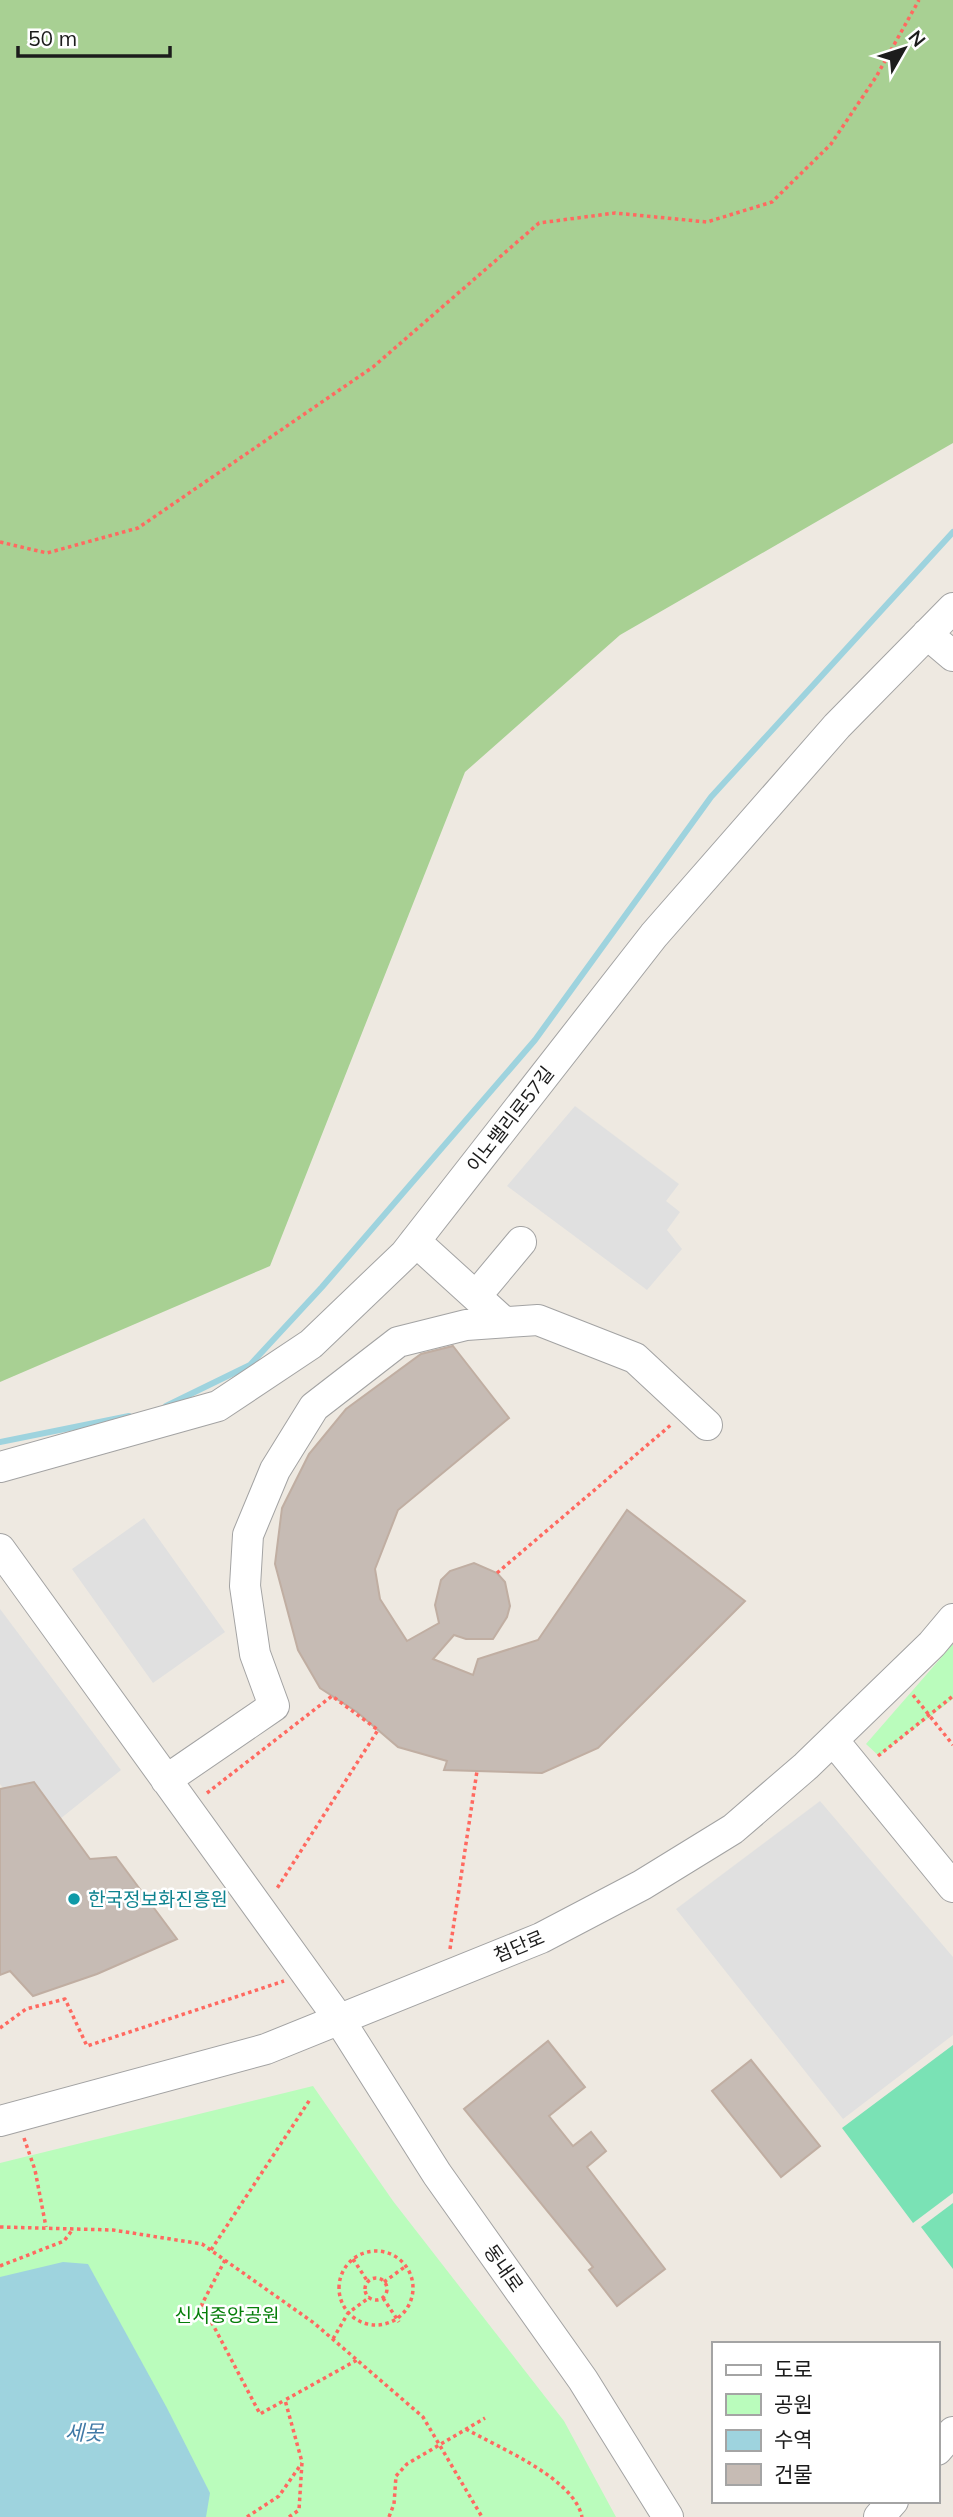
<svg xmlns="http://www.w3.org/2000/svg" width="953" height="2517" font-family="Mulish,'Noto Sans KR',sans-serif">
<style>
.forest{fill:#a8d093}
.park{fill:#bafcbc}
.pitch{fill:#7ae2b5}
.parking{fill:#e0e0e0}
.water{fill:#9ed3de}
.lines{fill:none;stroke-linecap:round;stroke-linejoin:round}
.stream{stroke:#9ed3de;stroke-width:6}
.building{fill:#c6bbb4;stroke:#c0aea2;stroke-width:2}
.minor-casing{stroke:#a3a3a3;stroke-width:32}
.path{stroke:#ff6960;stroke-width:3.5;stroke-dasharray:3.5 3.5;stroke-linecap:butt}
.minor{stroke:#fff;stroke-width:30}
.culture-dot{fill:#0f9aa8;stroke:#fff;stroke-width:2.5}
.labels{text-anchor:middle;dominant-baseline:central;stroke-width:5;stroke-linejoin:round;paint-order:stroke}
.street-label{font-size:19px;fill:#1c1c1c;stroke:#fff}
.culture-label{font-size:19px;fill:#0d838f;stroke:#fff;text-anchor:start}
.park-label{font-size:19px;fill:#067e0a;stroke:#fff}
.water-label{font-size:21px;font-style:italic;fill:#417aa7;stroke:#fff}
</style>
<rect width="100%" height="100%" fill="#eee9e1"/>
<path class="forest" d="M0,0H953V443L620,635L465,772L270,1266L0,1382Z"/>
<path class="park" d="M953,1644V1699L879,1756L866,1744Z
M313,2086L393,2201L564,2421L616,2517H0V2163Z"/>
<path class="pitch" d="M953,2045V2193L913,2223L842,2128Z
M953,2203V2269L921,2227Z"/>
<path class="parking" d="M575,1106L679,1184L666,1201L680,1212L667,1230L682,1249L647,1290L507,1186Z
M144,1518L225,1632L153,1683L72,1569Z
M0,1609L121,1770L60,1819L34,1782L3,1788L0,1784Z
M820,1801L953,1957V2035L843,2119L676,1909Z"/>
<path class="water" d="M63,2262L88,2264L167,2408L210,2493L206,2517H0V2277Z"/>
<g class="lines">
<path class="stream" d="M166,1406L250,1365L322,1287L535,1040L711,797L953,532
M0,1442L129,1416"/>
</g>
<path class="building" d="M453,1346L509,1418L398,1510L375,1569L380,1599L407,1641L439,1623L435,1605L441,1580L450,1571L474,1563L497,1573L505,1582L510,1606L507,1617L493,1639H466L454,1635L433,1659L473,1675L478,1659L538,1640L627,1510L745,1601L598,1748L542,1773L444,1770L447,1761L398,1747L357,1712L320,1688L298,1650L275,1564L282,1508L309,1454L346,1409L421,1354Z
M34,1782L90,1859L116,1857L177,1939L97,1974L33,1996L10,1971L0,1975V1789Z
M548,2041L585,2087L549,2116L573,2146L591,2132L606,2151L587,2167L665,2269L617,2306L589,2270L593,2267L464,2109Z
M751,2060L820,2146L781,2177L712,2091Z"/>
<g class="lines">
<defs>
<path id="minor" d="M927,634L953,656
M415,1241L504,1322
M476,1296L521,1242
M0,1467L218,1406L311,1344L405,1254L654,935L837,726L953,608
M0,1549L339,2019L437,2174L583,2380L668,2517
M833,1740L953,1887
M166,1780L274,1706L255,1654L245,1586L248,1535L275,1470L314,1407L398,1342L466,1325L538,1320L635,1358L707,1425
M0,2121L266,2049L541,1938L642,1885L733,1829L806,1766L932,1644L953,1619
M937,2450L953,2432
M879,2517L893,2501"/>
</defs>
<use href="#minor" class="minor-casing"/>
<path class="path" d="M0,542L47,553L138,528L373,367L539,223L615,213L707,222L772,202L831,144L876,77L919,0
M497,1573L672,1424
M913,1695L953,1745
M878,1756L953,1696
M207,1793L332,1696L378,1730L276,1890
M450,1949L477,1771
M0,2028L26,2009L65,1999L87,2046L284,1981
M24,2138L35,2170L46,2227
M0,2227L113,2230L202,2244L314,2323L423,2417L482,2517
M211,2250L311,2098
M339 2288a37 37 0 1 1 74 0a37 37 0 1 1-74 0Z
M353,2259L368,2282
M225,2260L202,2304L260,2414L285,2400
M0,2266L64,2241L73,2229
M365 2289a11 11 0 1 1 22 0a11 11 0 1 1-22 0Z
M384,2282L406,2266
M383,2298L399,2322
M333,2339L348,2313L370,2297
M466,2429C499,2448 574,2478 582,2517
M247,2517L279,2496L302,2463
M289,2517L299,2510L302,2462L285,2400L357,2360
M389,2517L394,2504L396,2476L407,2464L485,2418"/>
<use href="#minor" class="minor"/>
</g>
<circle class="culture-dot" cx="74" cy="1899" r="7"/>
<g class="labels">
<g class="street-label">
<text transform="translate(510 1119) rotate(-52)">이노밸리로57길</text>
<text transform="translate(519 1946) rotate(-23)">첨단로</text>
<text transform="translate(504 2268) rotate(55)">동내로</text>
</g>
<g class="culture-label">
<text x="88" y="1899">한국정보화진흥원</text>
</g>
<g class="park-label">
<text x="227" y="2315">신서중앙공원</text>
</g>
<g class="water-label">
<text x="84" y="2432">세못</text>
</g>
</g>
<rect x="712" y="2342" width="228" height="161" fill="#ffffff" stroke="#a4a4a4" stroke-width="2"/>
<rect x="726" y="2365" width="35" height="10" fill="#ffffff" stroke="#a4a4a4" stroke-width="2"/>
<text x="774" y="2377" font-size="21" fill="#1c1c1c">도로</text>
<rect x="726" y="2394" width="35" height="21" fill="#bafcbc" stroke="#a4a4a4" stroke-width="2"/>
<text x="774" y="2412" font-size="21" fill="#1c1c1c">공원</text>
<rect x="726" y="2430" width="35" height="21" fill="#9ed3de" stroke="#a4a4a4" stroke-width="2"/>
<text x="774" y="2447" font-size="21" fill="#1c1c1c">수역</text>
<rect x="726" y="2464" width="35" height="21" fill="#c6bbb4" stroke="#a4a4a4" stroke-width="2"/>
<text x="774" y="2482" font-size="21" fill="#1c1c1c">건물</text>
<g transform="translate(904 49) rotate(51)" stroke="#ffffff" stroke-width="5" paint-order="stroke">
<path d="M0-5L12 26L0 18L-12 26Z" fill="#1c1c1c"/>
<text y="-10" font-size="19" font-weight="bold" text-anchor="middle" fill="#1c1c1c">N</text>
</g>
<path d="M18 46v10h152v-10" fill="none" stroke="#1c1c1c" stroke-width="3.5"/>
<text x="28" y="46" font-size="21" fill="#1c1c1c" stroke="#ffffff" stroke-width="5" paint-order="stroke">50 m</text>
</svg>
